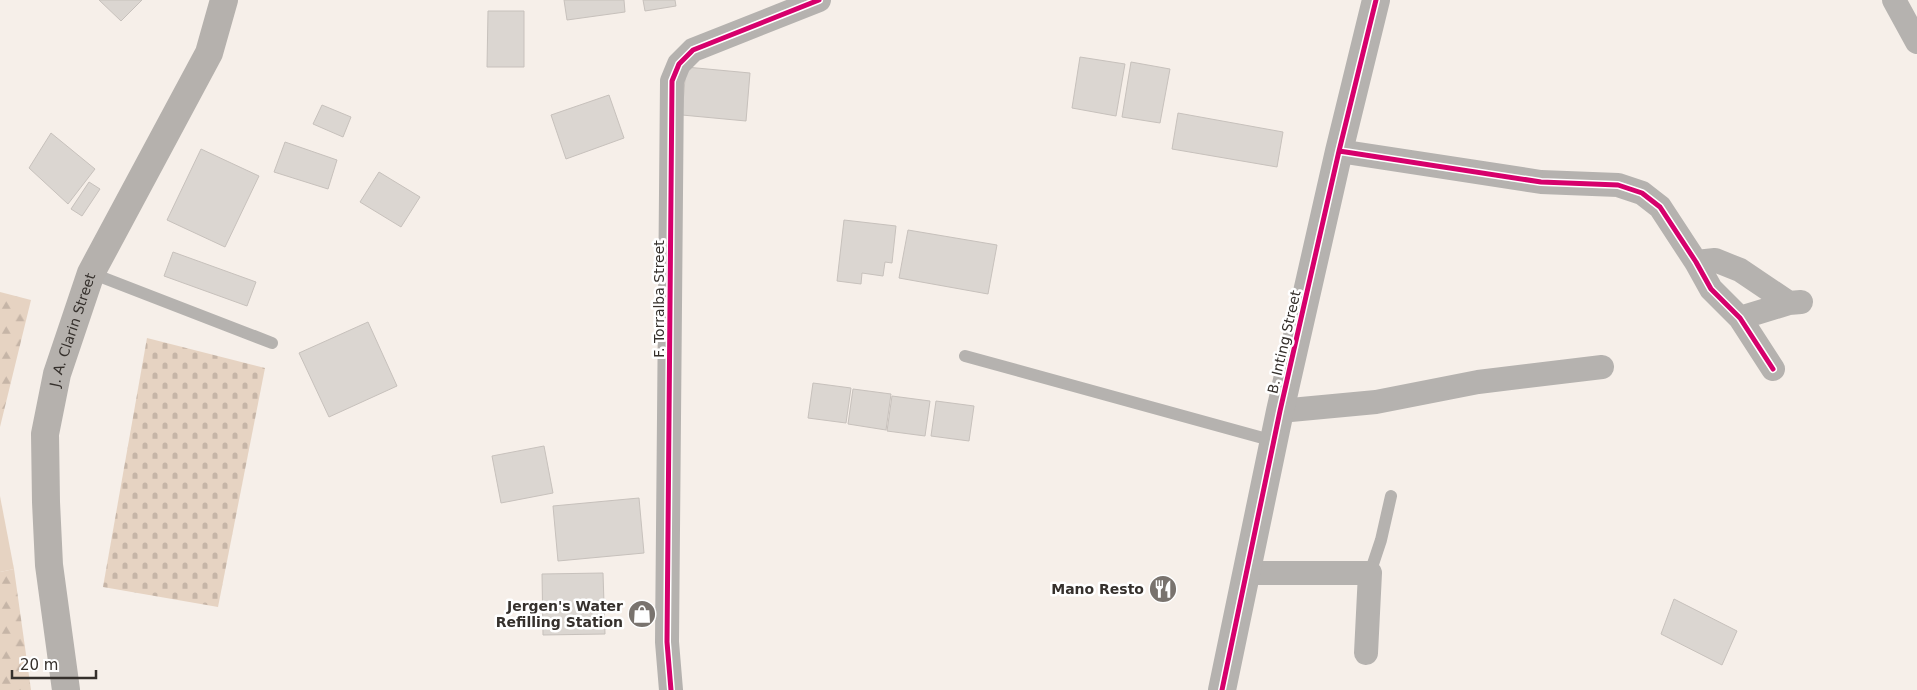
<svg xmlns="http://www.w3.org/2000/svg" width="1917" height="690" font-family="'DejaVu Sans',sans-serif">
<style>
.green{fill:#e6d3c2}
.forest{fill:url(#forest-firs)}
.cemetery{fill:url(#cemetery-stones)}
.building{fill:#dbd6d1;stroke:#c7c1bc}
.lines{fill:none;stroke-linecap:round;stroke-linejoin:round}
.service{stroke:#b5b2af;stroke-width:12}
.minor{stroke:#b5b2af;stroke-width:24}
.tertiary{stroke:#b5b2af;stroke-width:28}
.secondary{stroke:#b5b1ad;stroke-width:28}
.cycleway-casing{stroke:#fff;stroke-width:8}
.cycleway{stroke:#d6006c;stroke-width:5}
.labels{text-anchor:middle;dominant-baseline:central;stroke-width:5;stroke-linejoin:round;paint-order:stroke}
.street-label{font-size:14px;fill:#35302c;stroke:#fff}
.poi-label{font-size:14px;font-weight:bold;fill:#35302c;stroke:#fff;text-anchor:end}
</style>
<defs>
<pattern id="forest-firs" width="22" height="20" patternUnits="userSpaceOnUse" patternTransform="scale(1.25)"><rect width="22" height="20" fill="#e6d3c2"/><path d="M5 1l3.5 6h-7zM16 11l3.5 6h-7z" fill="#c6b5a7"/></pattern>
<pattern id="cemetery-stones" width="16" height="16" patternUnits="userSpaceOnUse" patternTransform="scale(1.25)"><rect width="16" height="16" fill="#e6d3c2"/><path d="M2 7V4a2 2 0 0 1 4 0v3zM10 15v-3a2 2 0 0 1 4 0v3z" fill="#c6b5a7"/></pattern>
</defs>
<rect width="100%" height="100%" fill="#f6efe9"/>
<path class="green" d="M0,496L14,569L0,572Z"/>
<path class="forest" d="M0,292L31,300L0,427Z
M14,569L31,690H0V572Z"/>
<path class="cemetery" d="M147,338L265,368L218,607L103,587Z"/>
<path class="building" d="M99,0H142L121,21Z
M564,0H624L625,12L567,20Z
M643,0H675L676,6L645,11Z
M488,11H524V67H487Z
M1080,57L1125,64L1116,116L1072,108Z
M1131,62L1170,69L1160,123L1122,117Z
M686,67L750,73L746,121L682,115Z
M609,95L624,138L566,159L551,115Z
M322,105L351,117L343,137L313,124Z
M1178,113L1283,132L1277,167L1172,149Z
M51,133L95,169L68,204L29,168Z
M285,142L337,160L328,189L274,172Z
M201,149L259,176L225,247L167,220Z
M379,172L420,197L401,227L360,202Z
M89,182L100,189L82,216L71,209Z
M844,220L896,226L892,263L885,262L883,276L862,273L861,284L837,281Z
M908,230L997,245L988,294L899,278Z
M173,252L256,282L247,306L164,276Z
M368,322L397,386L329,417L299,353Z
M813,383L851,388L846,423L808,418Z
M853,389L891,394L886,430L848,424Z
M892,396L930,401L925,436L887,431Z
M936,401L974,406L969,441L931,436Z
M544,446L553,493L501,503L492,456Z
M639,498L644,553L558,561L553,506Z
M603,573L605,634L543,635L542,574Z
M1674,599L1737,631L1722,665L1661,634Z"/>
<g class="lines">
<path class="service" d="M91,273L272,343
M965,356L1274,441
M1370,573L1381,540L1391,496"/>
<path class="minor" d="M1894,0L1917,42
M1339,151L1541,182L1618,185L1642,193L1660,207L1696,262L1711,289L1740,318L1773,369
M1696,262L1715,260L1740,270L1789,303
M1740,318L1789,303L1801,302
M1280,411L1376,402L1478,382L1602,367
M1248,573H1370L1366,653
M671,690L667,642L672,81L679,64L693,50L819,0"/>
<path class="tertiary" d="M1222,690L1280,411L1339,151L1376,0"/>
<path class="secondary" id="s1" d="M66,690L49,565L46,502L45,434L57,374L91,273L209,53L224,0"/>
<defs>
<path id="cycleway" d="M1339,151L1541,182L1618,185L1642,193L1660,207L1696,262L1711,289L1740,318L1773,369
M671,690L667,642L672,81L679,64L693,50L819,0
M1222,690L1280,411L1339,151L1376,0"/>
</defs>
<use href="#cycleway" class="cycleway-casing"/>
<use href="#cycleway" class="cycleway"/>
</g>
<defs>
<symbol id="restaurant-disc" viewBox="-11 -11 22 22"><circle r="9.5" fill="#79736e" stroke="#fff"/><path d="M-5-6h1v4h1v-4h1v4h1v-4h1v5L-1.5 .5V6h-2V.5L-5-1ZM5-6V6H3V1.5H1.5Q1.5-4 5-6Z" fill="#fff"/></symbol>
<symbol id="shop-disc" viewBox="-11 -11 22 22"><circle r="9.5" fill="#79736e" stroke="#fff"/><path d="M-5-2.5h2.3a2.7 3.5 0 0 1 5.4 0H5L5.5 6h-11ZM-1.5-2.5h3a1.5 2.3 0 0 0-3 0Z" fill="#fff"/></symbol>
</defs>
<g fill-rule="evenodd">
<use href="#restaurant-disc" x="1147" y="573" width="32" height="32"/>
<use href="#shop-disc" x="626" y="598" width="32" height="32"/>
</g>
<g class="labels">
<g class="street-label">
<text transform="translate(659 299) rotate(-90)">F. Torralba Street</text>
<text stroke="none"><textPath href="#s1" startOffset="365">J. A. Clarin Street</textPath></text>
<text transform="translate(1284 342) rotate(-77)">B. Inting Street</text>
</g>
<g class="poi-label">
<text x="1144" y="589">Mano Resto</text>
<text x="623" y="606">Jergen's Water<tspan x="623" dy="16">Refilling Station</tspan></text>
</g>
</g>
<path d="M12 670v8h84v-8" fill="none" stroke="#35302c" stroke-width="2.5"/>
<text x="20" y="670" font-size="15" fill="#35302c" stroke="#ffffff" stroke-width="4" paint-order="stroke">20 m</text>
</svg>
